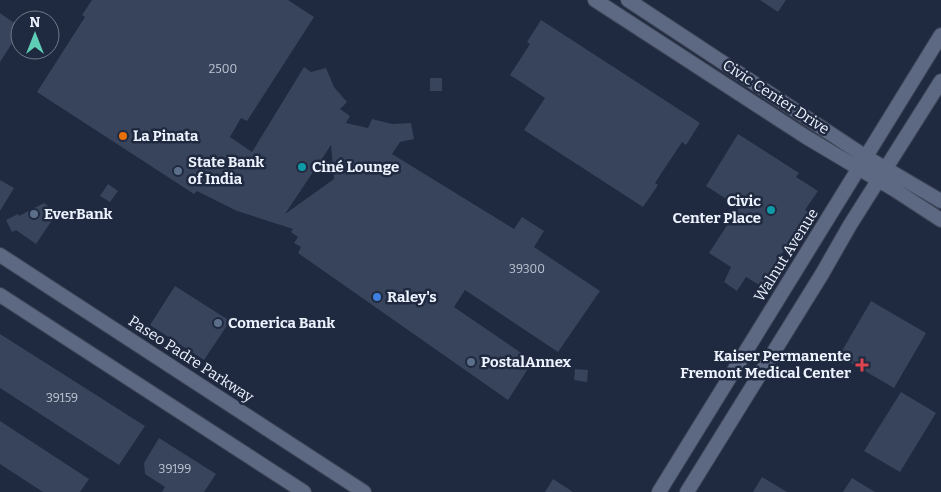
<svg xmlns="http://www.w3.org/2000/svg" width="941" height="492" font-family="Bitter,serif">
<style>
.building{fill:#38445b;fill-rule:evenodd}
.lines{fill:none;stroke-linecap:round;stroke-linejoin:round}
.secondary-casing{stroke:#3b4355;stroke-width:16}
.secondary{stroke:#5d6982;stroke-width:14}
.food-dot{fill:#e8710a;stroke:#1f293f;stroke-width:2}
.culture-dot{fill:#0f9aa8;stroke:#1f293f;stroke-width:2}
.service-dot{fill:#5c6f8a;stroke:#1f293f;stroke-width:2}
.shop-dot{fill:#3f7fe0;stroke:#1f293f;stroke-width:2}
.health-dot{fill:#e0444e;stroke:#1f293f;stroke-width:2}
.labels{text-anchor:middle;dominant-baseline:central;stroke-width:5;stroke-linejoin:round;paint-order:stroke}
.number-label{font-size:12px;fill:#bfc6d5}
.street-label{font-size:15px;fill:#ecf2fe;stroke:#1f293f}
.poi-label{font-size:15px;font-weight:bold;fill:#ecf2fe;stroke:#1f293f;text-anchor:start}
</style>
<rect width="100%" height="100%" fill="#1f293f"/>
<path class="building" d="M92,0H288L314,17L247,121L241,118L230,137L252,152L304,67L311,72L326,68L334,87L347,102L340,109L350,116L346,123L368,128L372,119L392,124L411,123L414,139L400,142L392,154L514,229L522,217L544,231L534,247L600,291L558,352L465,290L454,307L533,361L508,400L298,253L301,247L294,243L298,237L291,232L293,229L237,211L197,191L194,194L37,92L85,17L82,15ZM331,145L334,179L285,214Z
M760,0H786L778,12Z
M0,13L20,27V31L0,62Z
M541,20L700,123L686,145L682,142L655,183L658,185L643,207L524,130L545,98L510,75L530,44L527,42Z
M430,78H442V91H430Z
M738,134L799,173L796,177L818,191L805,210L809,212L761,286L746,277L737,291L724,282L731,267L709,253L739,207L706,186Z
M0,180L14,188L0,211Z
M108,184L118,191L110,202L100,196Z
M44,203L57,213L36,244L16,230L12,232L6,220L18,214L19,216Z
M175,286L230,321L204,360L150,325Z
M871,301L926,333L894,388L839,356Z
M0,334L145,426L119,465L0,388Z
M575,369L588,370L587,382L574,380Z
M901,392L936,413L900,472L864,451Z
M0,421L89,479L80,492H43L0,464Z
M159,438L216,474L204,492H162L165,487L145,474L144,463Z
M762,477L787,492H753Z
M852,478L875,492H843Z
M553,479L573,492H545Z"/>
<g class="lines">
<defs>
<path id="secondary" d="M595,0L806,137L895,190L941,220
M628,0L866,157L941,201
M0,255L364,492
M0,295L304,492
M659,492L941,35
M687,492L822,274L850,225L941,81"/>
</defs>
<use href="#secondary" class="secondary-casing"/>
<use href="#secondary" class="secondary"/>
</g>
<circle class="food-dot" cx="123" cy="136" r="5"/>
<g class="culture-dot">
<circle cx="302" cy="167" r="5"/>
<circle cx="771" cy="210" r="5"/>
</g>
<g class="service-dot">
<circle cx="178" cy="171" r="5"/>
<circle cx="34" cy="214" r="5"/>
<circle cx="218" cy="323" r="5"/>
<circle cx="471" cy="362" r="5"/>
</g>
<circle class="shop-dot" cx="377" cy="297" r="5"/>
<path class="health-dot" d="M859.5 357.5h5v5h5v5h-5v5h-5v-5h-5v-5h5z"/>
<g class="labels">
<g class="number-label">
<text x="223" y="69">2500</text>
<text x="527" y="269">39300</text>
<text x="62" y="398">39159</text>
<text x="175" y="469">39199</text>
</g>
<g class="street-label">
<text transform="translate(776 97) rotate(33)">Civic Center Drive</text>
<text transform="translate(786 255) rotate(-58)">Walnut Avenue</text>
<text transform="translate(191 359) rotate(33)">Paseo Padre Parkway</text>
</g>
<g class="poi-label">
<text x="133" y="136">La Pinata</text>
<text x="188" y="162">State Bank<tspan x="188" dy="17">of India</tspan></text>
<text x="312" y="167">Ciné Lounge</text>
<text x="761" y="201" text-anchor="end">Civic<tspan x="761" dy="17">Center Place</tspan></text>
<text x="44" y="214">EverBank</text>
<text x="387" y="297">Raley's</text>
<text x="228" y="323">Comerica Bank</text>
<text x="851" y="356" text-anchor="end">Kaiser Permanente<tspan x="851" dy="17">Fremont Medical Center</tspan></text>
<text x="481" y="362">PostalAnnex</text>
</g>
</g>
<g transform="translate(35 35)"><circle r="24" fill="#1f293f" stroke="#71798b"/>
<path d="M0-4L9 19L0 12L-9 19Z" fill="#5eceb7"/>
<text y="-8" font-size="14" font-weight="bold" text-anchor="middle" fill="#ecf2fe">N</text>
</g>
</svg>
